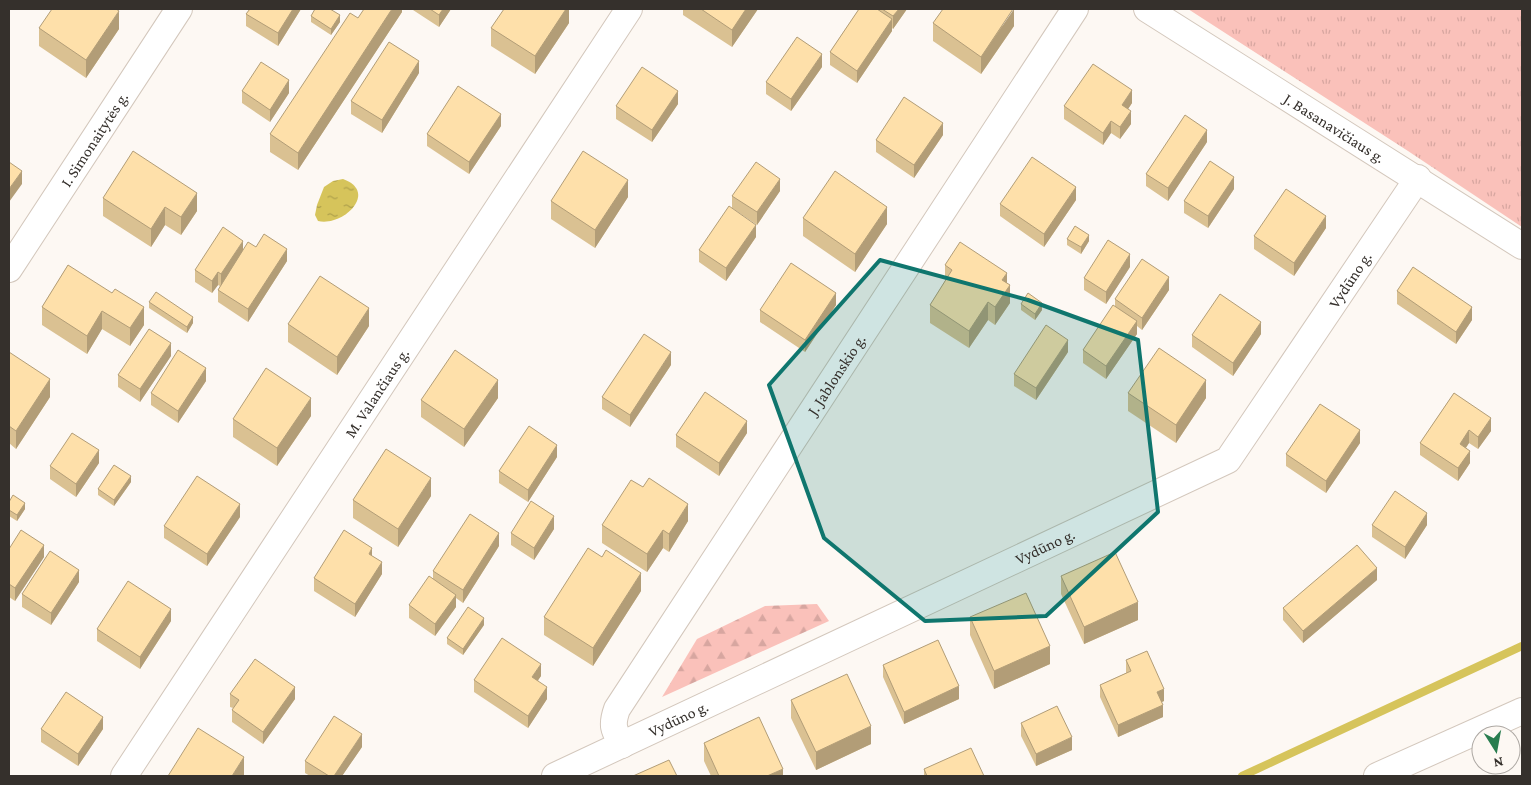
<svg xmlns="http://www.w3.org/2000/svg" width="1531" height="785" font-family="'Crimson Pro',serif">
<style>
.grass{fill:url(#grass-tufts)}
.forest{fill:url(#forest-firs)}
.water{fill:url(#water-ripples)}
.lines{fill:none;stroke-linecap:round;stroke-linejoin:round}
.stream{stroke:#d6c45b;stroke-width:8}
.minor-casing{stroke:#d3c7bc;stroke-width:28}
.minor{stroke:#fff;stroke-width:26}
.wall{fill:#dac192}
.shaded-wall{fill:#b29d77}
.building{fill:#fee0aa;stroke:#b29d77}
.marked{fill:#0f766e;fill-opacity:0.2;stroke:#0f766e;stroke-width:4;stroke-linejoin:round}
.labels{text-anchor:middle;dominant-baseline:central;stroke-width:4.5;stroke-linejoin:round;paint-order:stroke}
.street-label{font-size:16px;fill:#35302c;stroke:#fdf8f3}
</style>
<defs>
<pattern id="grass-tufts" width="24" height="20" patternUnits="userSpaceOnUse" patternTransform="scale(1.25)"><rect width="24" height="20" fill="#fac1ba"/><path d="M3 7l-1-3M5 7V3M7 7l1-3M15 17l-1-3M17 17v-4M19 17l1-3" fill="none" stroke="#d7a6a0"/></pattern>
<pattern id="forest-firs" width="22" height="20" patternUnits="userSpaceOnUse" patternTransform="scale(1.25)"><rect width="22" height="20" fill="#fac1ba"/><path d="M5 1l3.5 6h-7zM16 11l3.5 6h-7z" fill="#d7a6a0"/></pattern>
<pattern id="water-ripples" width="26" height="14" patternUnits="userSpaceOnUse" patternTransform="scale(1.25)"><rect width="26" height="14" fill="#d6c45b"/><path d="M2 4q2-2 4 0t4 0M15 11q2-2 4 0t4 0" fill="none" stroke="#aea04b"/></pattern>
</defs>
<rect width="100%" height="100%" fill="#fdf8f3"/>
<path class="grass" d="M1188,9H1522V227L1408,151Z"/>
<path class="forest" d="M817,604L829,621L662,697L697,639L765,606Z"/>
<path class="water" d="M343,179C379,192 343,227 318,221L315,215L317,205L324,187L333,181Z"/>
<g class="lines">
<path class="stream" d="M1242,776L1522,646"/>
<defs>
<g id="minor">
<path id="s1" d="M1147,9L1522,246"/>
<path id="s2" d="M9,269L179,9"/>
<path id="s3" d="M622,745C614,730 611,726 617,709L1075,9"/>
<path id="s4" d="M124,776L629,9"/>
<path id="s5" d="M555,776L1228,460L1418,178"/>
<path d="M1377,776L1522,711"/>
</g>
</defs>
<use href="#minor" class="minor-casing"/>
<use href="#minor" class="minor"/>
</g>
<path class="wall" d="M247,9H301L278,46L246,26V14L249,10Z
M402,9V12L298,170L270,152V134L358,18Z
M413,9H451L439,27L413,10Z
M569,9V23L535,74L491,46V28Z
M683,9H758L732,47L683,15Z
M859,9H907L893,29L892,28V31L857,83L830,65V52Z
M311,16L340,22L331,35L311,22Z
M933,23L1014,26L981,74L933,41Z
M39,28L119,29L86,78L39,46Z
M822,67L791,111L766,94V82Z
M419,73L382,133L351,114V101Z
M242,91L289,93L270,122L242,103Z
M1132,103L1128,109L1131,124L1120,139L1111,133L1103,145L1064,119V106Z
M678,104L652,142L616,119V106Z
M501,126L469,174L427,146V134Z
M943,135L914,178L876,152V140Z
M1207,142L1168,201L1146,186V174Z
M1234,189L1208,228L1184,213V201Z
M780,191L757,225L732,208V196Z
M628,197L595,248L551,219V201Z
M103,198L197,211L181,235L165,225L151,247L103,216Z
M1076,200L1044,247L1000,216V204Z
M803,218L887,224L855,272L803,236Z
M1326,228L1294,276L1254,249V236Z
M756,237L726,281L699,262V250Z
M1067,239L1089,241L1081,254L1067,245Z
M256,247L287,261L248,322L218,302V290L220,286L218,285L212,293L195,282V270L243,251Z
M68,265L144,325L130,346L102,329L87,354L42,325V307Z
M945,265L1007,283L1010,303L995,325L988,320L969,348L930,323V305L945,281Z
M1130,267L1106,304L1084,290V278Z
M1169,290L1142,330L1137,326V334L1106,379L1083,363V350L1115,306V299Z
M1397,291L1472,320L1456,344L1397,304Z
M149,302L193,323L187,333L149,308Z
M1021,304L1042,310L1035,320L1021,310Z
M836,305L805,352L760,322V310Z
M288,324L369,326L337,375L288,342Z
M1261,334L1233,376L1192,347V335Z
M9,352L50,397L16,449L9,443Z
M1068,352L1036,400L1014,386V374Z
M171,356L140,402L118,387V375Z
M671,365L630,427L602,409V397Z
M206,381L178,423L151,405V393Z
M1128,393L1206,398L1176,443L1128,411Z
M1454,393L1491,431L1478,449L1469,443L1466,448L1470,463L1458,481L1420,455V443Z
M498,398L464,447L421,417V400Z
M311,416L277,466L233,437V419Z
M747,433L719,476L676,447V435Z
M1360,443L1326,493L1286,466V454Z
M557,457L528,502L499,483V471Z
M99,463L76,497L50,479V466Z
M131,482L114,506L98,495V489Z
M431,496L398,547L353,518V500Z
M9,502L25,509L17,521L9,516Z
M240,517L207,566L164,538V526Z
M688,521L669,552L663,548L647,572L602,543V525Z
M1372,525H1427L1405,559L1372,537Z
M554,529L534,560L511,545V533Z
M499,546L463,603L456,598V607L435,636L409,618V605L433,578V571Z
M9,549L44,557L15,601L9,597Z
M372,556L382,574L355,617L314,591V578Z
M1061,576L1138,620L1084,644L1061,594Z
M1377,580L1303,643L1283,620V608Z
M79,582L51,625L22,607V594Z
M641,591L593,666L544,635V617Z
M970,617L1050,664L994,689L970,635Z
M171,621L140,669L97,641V629Z
M484,625L463,655L447,644V638Z
M1126,660L1164,701L1162,702L1163,717L1118,737L1100,697V685L1126,673Z
M883,665L959,699L904,724L883,677Z
M541,676L538,680L547,699L528,728L474,692V680Z
M230,694L295,699L263,744L232,722V710L233,708L230,707Z
M791,700L871,744L816,770L791,718Z
M1021,723L1072,750L1036,766L1021,736Z
M41,729H103L78,766L41,742Z
M704,743L783,776H711L704,761Z
M362,747L342,776H310L305,773V761Z
M924,769L984,776H924Z"/>
<path class="shaded-wall" d="M293,9H301L278,46V33Z
M392,9H402V12L298,170V153Z
M443,9H451L439,27V15Z
M566,9H569V23L535,74V56Z
M746,9H758L732,47V30Z
M899,9H907L893,29V16Z
M1014,9V26L981,74V57Z
M119,11V29L86,78V60Z
M340,15V22L331,35V29Z
M892,19V31L857,83V71Z
M822,54V67L791,111V99Z
M419,61V73L382,133V120Z
M289,80V93L270,122V110Z
M1132,90V103L1122,118V105Z
M678,91V104L652,142V130Z
M1131,111V124L1120,139V127Z
M501,114V126L469,174V162Z
M1111,121V133L1103,145V133Z
M943,123V135L914,178V165Z
M1207,130V142L1168,201V188Z
M22,171V184L9,202V189Z
M1234,177V189L1208,228V216Z
M780,179V191L757,225V212Z
M628,180V197L595,248V230Z
M1076,187V200L1044,247V234Z
M197,193V211L181,235V217Z
M165,207V225L151,247V229Z
M887,207V224L855,272V254Z
M1326,216V228L1294,276V263Z
M756,225V237L726,281V268Z
M1089,235V241L1081,254V247Z
M243,241V253L221,287V274Z
M287,249V261L248,322V309Z
M1130,254V267L1106,304V292Z
M218,272V285L212,293V281Z
M1007,273V289L1010,285V303L995,325V307L1002,280Z
M1169,277V290L1142,330V318Z
M836,293V305L805,352V340Z
M988,302V320L969,348V331Z
M1042,303V310L1035,320V314Z
M144,307V325L130,346V328Z
M1472,307V320L1456,344V332Z
M369,308V326L337,375V357Z
M102,311V329L87,354V336Z
M193,317V323L187,333V327Z
M1137,321V334L1106,379V366Z
M1261,322V334L1233,376V363Z
M1068,340V352L1036,400V388Z
M171,343V356L140,402V389Z
M671,352V365L630,427V415Z
M206,368V381L178,423V411Z
M50,379V397L16,449V431Z
M498,380V398L464,447V429Z
M1206,380V398L1176,443V425Z
M311,398V416L277,466V448Z
M1491,418V431L1478,449V437Z
M747,421V433L719,476V463Z
M1360,430V443L1326,493V481Z
M1469,430V443L1460,456V444Z
M557,445V457L528,502V490Z
M99,450V463L76,497V484Z
M1470,451V463L1458,481V468Z
M131,476V482L114,506V500Z
M431,478V496L398,547V529Z
M25,503V509L17,521V515Z
M240,504V517L207,566V554Z
M688,504V521L669,552V534Z
M1427,513V525L1405,559V547Z
M554,516V529L534,560V548Z
M663,530V548L647,572V554Z
M499,533V546L463,603V590Z
M44,545V557L15,601V588Z
M372,548V560L369,554Z
M382,562V574L355,617V604Z
M1377,568V580L1303,643V631Z
M79,570V582L51,625V613Z
M641,573V591L593,666V648Z
M456,595V607L435,636V624Z
M1138,602V620L1084,644V627Z
M171,609V621L140,669V657Z
M484,618V625L463,655V649Z
M1050,646V664L994,689V671Z
M541,664V676L532,689V677Z
M959,686V699L904,724V712Z
M295,687V699L263,744V732Z
M547,687V699L528,728V716Z
M1164,689V701L1157,704V692Z
M1163,705V717L1118,737V725Z
M103,717V729L78,766V754Z
M871,726V744L816,770V752Z
M362,734V747L342,776H334Z
M1072,737V750L1036,766V754Z
M244,757V776H232Z
M783,769V776H767Z"/>
<path class="building" d="M52,9H116L119,11L86,60L39,28Z
M250,9H293L278,33L246,14Z
M315,9H330L340,15L331,29L311,16Z
M364,9H392L298,153L270,134L350,13L358,18Z
M430,9H443L439,15Z
M504,9H566L535,56L491,28Z
M701,9H746L732,30Z
M859,9H877L892,19L857,71L830,52Z
M882,9H899L893,16Z
M943,9H1013L981,57L933,23Z
M797,37L822,54L791,99L766,82Z
M389,42L419,61L382,120L351,101Z
M261,62L289,80L270,110L242,91Z
M1093,64L1132,90L1122,105L1131,111L1120,127L1111,121L1103,133L1064,106Z
M642,67L678,91L652,130L616,106Z
M458,86L501,114L469,162L427,134Z
M904,97L943,123L914,165L876,140Z
M1185,115L1207,130L1168,188L1146,174Z
M133,151L197,193L181,217L165,207L151,229L103,198Z
M583,151L628,180L595,230L551,201Z
M1032,157L1076,187L1044,234L1000,204Z
M1210,161L1234,177L1208,216L1184,201Z
M9,162L22,171L9,189Z
M756,162L780,179L757,212L732,196Z
M835,171L887,207L855,254L803,218Z
M1286,189L1326,216L1294,263L1254,236Z
M729,206L756,225L726,268L699,250Z
M1075,226L1089,235L1081,247L1067,239Z
M223,227L243,241L221,274L218,272L212,281L195,270Z
M264,234L287,249L248,309L218,290L248,242L256,247Z
M1108,240L1130,254L1106,292L1084,278Z
M960,242L1007,273L1002,280L1010,285L995,307L988,302L969,331L930,305L952,270L945,265Z
M1142,259L1169,277L1142,318L1115,299Z
M791,263L836,293L805,340L760,310Z
M68,265L112,293L115,289L144,307L130,328L102,311L87,336L42,307Z
M1413,267L1472,307L1456,332L1397,291Z
M320,276L369,308L337,357L288,324Z
M156,292L193,317L187,327L149,302Z
M1028,293L1042,303L1035,314L1021,304Z
M1220,294L1261,322L1233,363L1192,335Z
M1113,305L1137,321L1106,366L1083,350Z
M1046,325L1068,340L1036,388L1014,374Z
M149,329L171,343L140,389L118,375Z
M644,334L671,352L630,415L602,397Z
M1159,348L1206,380L1176,425L1128,393Z
M178,350L206,368L178,411L151,393Z
M455,350L498,380L464,429L421,400Z
M9,352L50,379L16,431L9,426Z
M266,368L311,398L277,448L233,419Z
M705,392L747,421L719,463L676,435Z
M1454,393L1491,418L1478,437L1469,430L1460,444L1470,451L1458,468L1420,443Z
M1320,404L1360,430L1326,481L1286,454Z
M529,426L557,445L528,490L499,471Z
M72,433L99,450L76,484L50,466Z
M386,449L431,478L398,529L353,500Z
M114,465L131,476L114,500L98,489Z
M197,476L240,504L207,554L164,526Z
M649,478L688,504L669,534L663,530L647,554L602,525L631,480L643,487Z
M1395,491L1427,513L1405,547L1372,525Z
M13,495L25,503L17,515L9,510V502Z
M531,501L554,516L534,548L511,533Z
M470,514L499,533L463,590L433,571Z
M21,530L44,545L15,588L9,584V549Z
M344,530L372,548L369,554L382,562L355,604L314,578Z
M1357,545L1377,568L1303,631L1283,608Z
M588,548L602,557L606,550L641,573L593,648L544,617Z
M50,551L79,570L51,613L22,594Z
M1115,552L1138,602L1084,627L1061,576Z
M429,576L456,595L435,624L409,605Z
M128,581L171,609L140,657L97,629Z
M1026,593L1050,646L994,671L970,617Z
M468,607L484,618L463,649L447,638Z
M502,638L541,664L532,677L547,687L528,716L474,680Z
M938,640L959,686L904,712L883,665Z
M1147,651L1164,689L1157,692L1163,705L1118,725L1100,685L1131,671L1126,660Z
M255,659L295,687L263,732L232,710L239,700L230,694Z
M847,674L871,726L816,752L791,700Z
M66,692L103,717L78,754L41,729Z
M1057,706L1072,737L1036,754L1021,723Z
M334,716L362,734L334,776H329L305,761Z
M759,717L783,769L767,776H719L704,743Z
M198,728L244,757L232,776H168Z
M971,748L984,776H927L924,769Z
M669,760L677,776H633Z"/>
<path class="marked" d="M880,260L1028,300L1138,340L1158,512L1046,616L925,621L824,538L769,385Z"/>
<g class="labels">
<g class="street-label">
<text stroke="none"><textPath href="#s1" startOffset="222">J. Basanavičiaus g.</textPath></text>
<text stroke="none"><textPath href="#s2" startOffset="155">I. Simonaitytės g.</textPath></text>
<text stroke="none"><textPath href="#s5" startOffset="961">Vydūno g.</textPath></text>
<text stroke="none"><textPath href="#s3" startOffset="438">J. Jablonskio g.</textPath></text>
<text stroke="none"><textPath href="#s4" startOffset="459">M. Valančiaus g.</textPath></text>
<text stroke="none"><textPath href="#s5" startOffset="541">Vydūno g.</textPath></text>
<text stroke="none"><textPath href="#s5" startOffset="136">Vydūno g.</textPath></text>
</g>
</g>
<rect width="1531" height="785" fill="none" stroke="#35302c" stroke-width="20"/>
<g transform="translate(1496 750) rotate(169)"><circle r="24" fill="#fdf8f3" stroke="#ada8a3"/>
<path d="M0-4L9 19L0 12L-9 19Z" fill="#297d4f"/>
<text y="-8" font-size="14" font-weight="bold" text-anchor="middle" fill="#35302c">N</text>
</g>
</svg>
